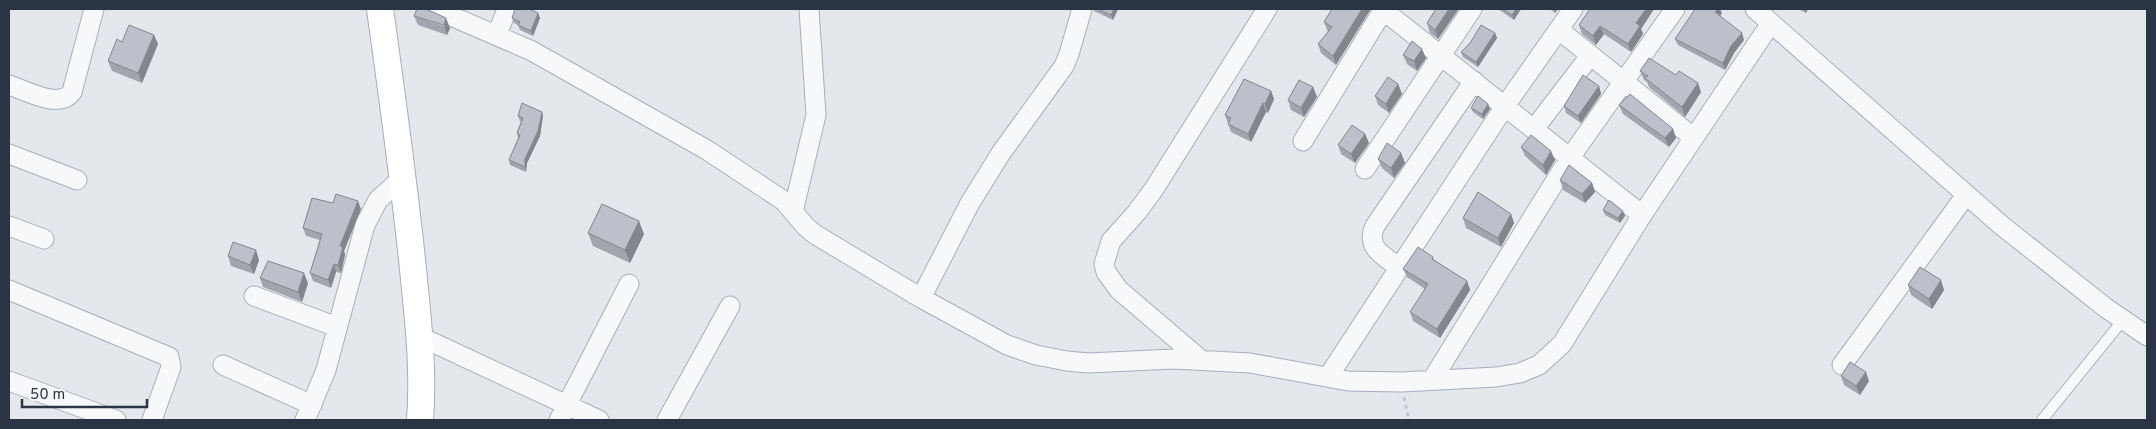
<svg xmlns="http://www.w3.org/2000/svg" width="2156" height="429" font-family="Overpass,sans-serif">
<style>
.lines{fill:none;stroke-linecap:round;stroke-linejoin:round}
.service-casing{stroke:#a9aeb7;stroke-width:12}
.minor-casing{stroke:#a9aeb7;stroke-width:21}
.secondary-casing{stroke:#a9aeb7;stroke-width:28}
.path{stroke:#c2c5cb;stroke-width:3;stroke-dasharray:4 4;stroke-linecap:butt}
.service{stroke:#f7f8fa;stroke-width:10}
.minor{stroke:#f7f8fa;stroke-width:19}
.secondary{stroke:#fff;stroke-width:26}
.wall{fill:#a1a5ae}
.shaded-wall{fill:#83868d}
.building{fill:#bbc0ca;stroke:#83868d}
</style>
<rect width="100%" height="100%" fill="#e4e7ec"/>
<g class="lines">
<defs>
<path id="service" d="M2042,420L2123,320"/>
<path id="minor" d="M435,9L532,51L707,150L784,201L806,227L816,235L921,298L1007,345L1036,355L1067,361L1088,363L1174,359L1250,363L1348,381L1401,382L1496,377L1520,373L1539,365L1562,344L1642,215L1771,23
M1755,9L2001,225L2106,308L2147,336
M1383,10L1642,215
M1559,30L1694,138
M497,35L507,9
M9,85C25,90 60,110 72,92L94,9
M1534,129L1590,56
M1303,141L1384,9
M9,154L77,180
M1365,169L1472,9
M793,212L816,115L809,9
M9,226L44,239
M1400,268C1384,256 1365,248 1375,226L1474,81
M9,290L169,357L171,367L152,420
M254,296L337,327
M921,298L970,203L1001,153L1064,66L1069,54L1082,9
M419,336L599,420
M1201,360L1119,290L1106,272L1104,264L1111,241L1137,212L1154,189L1267,9
M223,365L312,405
M1842,365L1966,195
M1328,377L1505,106L1573,9
M1432,380L1569,159L1675,9
M9,381L116,420
M305,420L326,370L365,225L378,200L403,177
M559,420L629,284
M667,420L730,306"/>
<path id="secondary" d="M380,9C392,95 404,182 413,269C418,320 424,369 420,420"/>
</defs>
<use href="#service" class="service-casing"/>
<use href="#minor" class="minor-casing"/>
<use href="#secondary" class="secondary-casing"/>
<path class="path" d="M1404,397L1409,420"/>
<use href="#service" class="service"/>
<use href="#minor" class="minor"/>
<use href="#secondary" class="secondary"/>
</g>
<path class="wall" d="M1094,9H1118L1113,20L1094,11Z
M1332,9L1336,65L1321,53L1318,44L1328,32L1324,22Z
M1436,9H1458V10L1438,39L1430,33L1427,23Z
M1498,9H1521L1514,20Z
M1550,9H1558L1555,13Z
M1590,9H1654L1641,29L1643,34L1631,52L1604,34L1596,45L1582,34L1579,25Z
M1798,9H1808L1806,13Z
M538,13L540,18L533,36L520,30L518,25L514,23L512,18Z
M1722,13L1720,16L1744,40L1734,53L1725,70L1678,45L1675,39Z
M414,16L450,28L447,35L418,25Z
M1495,33L1497,38L1478,67L1463,57L1461,52Z
M154,35L158,44L142,83L112,71L108,61L122,42Z
M1403,55L1426,58L1417,71L1407,64Z
M1640,71L1676,75L1701,92L1685,117L1649,87L1647,82L1644,80Z
M1398,84L1402,94L1389,113L1378,105L1375,96Z
M1599,86L1601,94L1581,123L1566,113L1564,106Z
M1313,87L1317,97L1304,117L1291,110L1288,100Z
M1271,91L1274,99L1268,113L1266,112L1251,142L1231,132L1225,115Z
M1488,104L1490,109L1483,119L1473,112L1471,108Z
M1619,105L1673,129L1676,138L1669,147L1623,114Z
M542,112L543,116L540,136L527,163L526,172L510,165L509,160L518,138L517,133L521,122L520,121L518,116Z
M1365,134L1369,143L1355,163L1341,154L1338,145Z
M1521,147L1555,160L1546,175L1525,156Z
M1401,153L1405,163L1394,178L1382,168L1378,159Z
M1560,180L1592,183L1595,192L1585,203L1563,190Z
M333,203L361,209L344,251L345,255L341,273L336,272L331,288L313,281L310,273L320,240L306,236L303,228Z
M1603,210L1625,216L1620,223L1605,215Z
M1511,214L1514,223L1501,247L1466,228L1463,218Z
M588,233L644,234L630,263L593,246Z
M228,256L259,260L254,274L231,266Z
M1433,257L1434,260L1467,281L1470,290L1440,338L1413,321L1410,312L1425,289L1407,277L1403,269Z
M260,278L308,283L302,302L263,287Z
M1908,285L1944,290L1932,309L1911,295Z
M1841,376L1869,381L1860,395L1844,385Z"/>
<path class="shaded-wall" d="M1114,9H1118L1113,20L1111,15Z
M1362,9H1371L1336,65L1333,56Z
M1449,9H1458V10L1438,39L1435,30Z
M1516,9H1521L1514,20L1512,15Z
M1554,9H1558L1555,13Z
M1646,9H1654L1641,29L1643,34L1631,52L1628,44L1636,23Z
M1718,9H1720L1722,13L1718,19L1715,12Z
M1804,9H1808L1806,13Z
M538,13L540,18L533,36L531,31Z
M446,18L450,28L447,35L444,25Z
M1600,26L1604,34L1596,45L1593,36Z
M1495,33L1497,38L1478,67L1476,62Z
M1742,33L1744,40L1734,53L1725,70L1723,63L1731,46Z
M154,35L158,44L142,83L138,73Z
M1422,49L1426,58L1417,71L1414,61Z
M1698,83L1701,92L1685,117L1682,107Z
M1398,84L1402,94L1389,113L1386,104Z
M1599,86L1601,94L1581,123L1578,116Z
M1313,87L1317,97L1304,117L1301,108Z
M1271,91L1274,99L1268,113L1265,104Z
M1263,103L1266,112L1251,142L1248,134Z
M1488,104L1490,109L1483,119L1482,114Z
M542,112L543,116L540,136L527,163L526,172L525,167V159Z
M1673,129L1676,138L1669,147L1665,138Z
M1365,134L1369,143L1355,163L1351,154Z
M1551,151L1555,160L1546,175L1543,165Z
M1401,153L1405,163L1394,178L1391,168Z
M1592,183L1595,192L1585,203L1582,194Z
M358,201L361,209L344,251L345,255L341,273L338,265L340,246Z
M1623,211L1625,216L1620,223L1618,218Z
M1511,214L1514,223L1501,247L1498,238Z
M639,221L644,234L630,263L625,250Z
M256,250L259,260L254,274L250,265Z
M334,264L336,272L331,288L328,280Z
M304,273L308,283L302,302L298,292Z
M1941,280L1944,290L1932,309L1929,299Z
M1467,281L1470,290L1440,338L1437,329Z
M1866,372L1869,381L1860,395L1856,386Z"/>
<path class="building" d="M417,9H426L446,18L444,25L414,16Z
M515,9H529L538,13L531,31L518,25L520,22L512,18Z
M1098,9H1114L1111,15Z
M1332,9H1362L1333,56L1318,44L1332,27L1324,22Z
M1436,9H1449L1435,30L1427,23Z
M1503,9H1516L1512,15Z
M1590,9H1646L1636,23L1640,26L1628,44L1600,26L1593,36L1579,25Z
M1695,9H1718L1715,12L1742,33L1731,46L1723,63L1675,39Z
M129,25L154,35L138,73L108,61L117,39L122,42Z
M1481,25L1495,33L1476,62L1461,52L1470,43Z
M1412,41L1422,49L1414,61L1403,55Z
M1649,58L1676,75L1679,71L1698,83L1682,107L1645,78L1648,76L1640,71Z
M1583,75L1599,86L1578,116L1564,106Z
M1388,77L1398,84L1386,104L1375,96Z
M1244,79L1271,91L1265,104L1263,103L1248,134L1228,124L1231,118L1225,115Z
M1299,80L1313,87L1301,108L1288,100Z
M1630,94L1673,129L1665,138L1619,105Z
M1478,96L1488,104L1482,114L1471,108Z
M522,103L542,112L538,131L525,159V167L509,160L520,135L517,133L523,118L518,116Z
M1352,125L1365,134L1351,154L1338,145Z
M1531,135L1551,151L1543,165L1521,147Z
M1387,143L1401,153L1391,168L1378,159Z
M1569,165L1592,183L1582,194L1560,180Z
M1478,192L1511,214L1498,238L1463,218Z
M336,194L358,201L340,246L343,247L338,265L334,264L328,280L310,273L322,234L303,228L312,198L333,203Z
M1609,200L1623,211L1618,218L1603,210Z
M602,204L639,221L625,250L588,233Z
M233,242L256,250L250,265L228,256Z
M1418,247L1433,257L1432,259L1467,281L1437,329L1410,312L1428,284L1403,269Z
M268,261L304,273L298,292L260,278Z
M1920,267L1941,280L1929,299L1908,285Z
M1850,362L1866,372L1856,386L1841,376Z"/>
<rect width="2156" height="429" fill="none" stroke="#2b3445" stroke-width="20"/>
<path d="M22 399v8h125v-8" fill="none" stroke="#2b3445" stroke-width="2.5"/>
<text x="30" y="399" font-size="15" fill="#2b3445" stroke="#f4f6f9" stroke-width="4" paint-order="stroke">50 m</text>
</svg>
